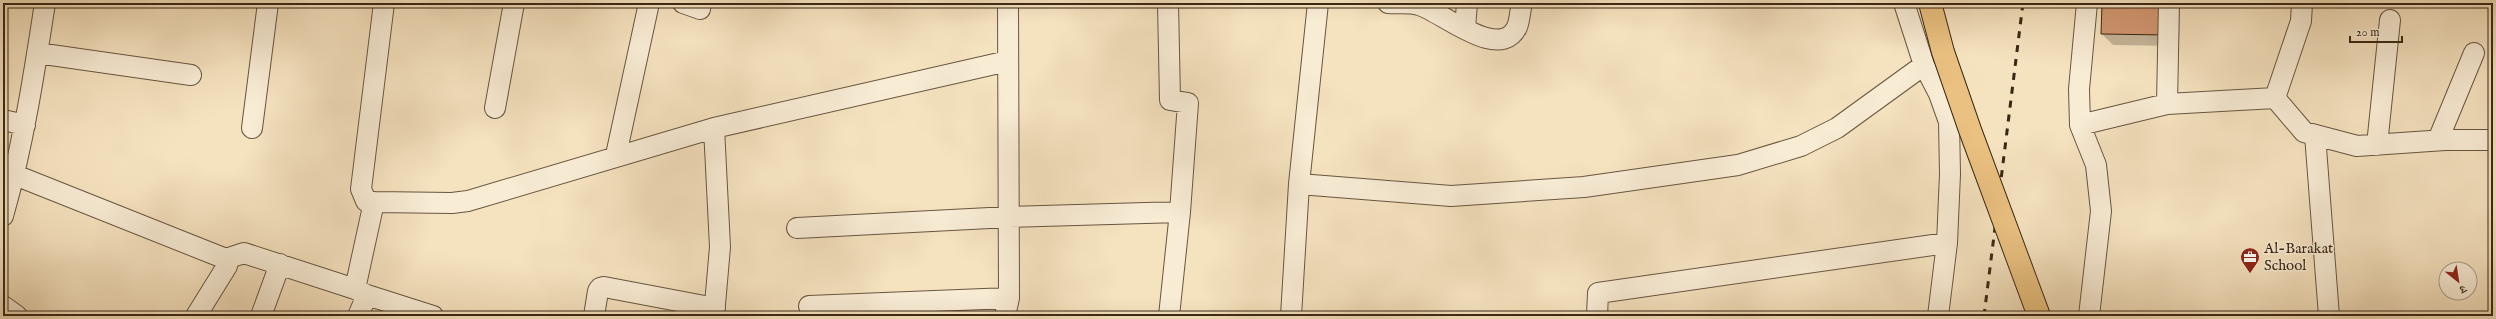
<svg xmlns="http://www.w3.org/2000/svg" width="2496" height="319" font-family="'IM FELL English','Noto Serif Devanagari',serif">
<style>
.shadow{fill:#0003}
.building{fill:#d19871;stroke:#392816}
.lines{fill:none;stroke-linecap:round;stroke-linejoin:round}
.minor-casing{stroke:#685640;stroke-width:22}
.minor{stroke:#f8ecd5;stroke-width:20}
.rail{stroke:#392816;stroke-width:3;stroke-dasharray:7 7;stroke-linecap:butt}
.major-bridge-casing{stroke:#392816;stroke-width:24;stroke-linecap:butt}
.major-bridge{stroke:#eac180;stroke-width:22}
.labels{text-anchor:middle;dominant-baseline:central;stroke-width:3;stroke-linejoin:round;paint-order:stroke}
.poi-label{font-size:15px;fill:#392816;stroke:#f8ecd5;text-anchor:start}
</style>
<rect width="100%" height="100%" fill="#f5e2bf"/>
<filter id="stains"><feTurbulence type="fractalNoise" baseFrequency=".005" numOctaves="4"/><feColorMatrix values="0 0 0 0 .2 0 0 0 0 .09 0 0 0 0 .02 0 0 0 .5 -.17"/></filter>
<radialGradient id="worn" r=".72"><stop offset=".6" stop-color="#630" stop-opacity="0"/><stop offset="1" stop-color="#630" stop-opacity=".3"/></radialGradient>
<path class="shadow" d="M2103,3H2176L2180,7L2179,46L2113,45L2102,34Z"/>
<path class="building" d="M2102,3H2169L2168,35L2101,34Z"/>
<g class="lines">
<defs>
<path id="minor" d="M384,3L361,189L366,201L374,202L452,203L468,201L714,128L1008,61
M683,3L700,9L701,3
M1168,3L1170,100L1188,103L1180,212L1169,316
M1388,3C1398,4 1409,2 1419,5C1441,11 1500,63 1517,27C1520,20 1520,10 1522,3
M1904,3L1924,65L1939,94L1949,122L1950,174L1947,243L1938,316
M2087,3L2079,89L2080,125L2096,165L2101,211L2089,316
M1465,29L1467,3
M37,53L191,75
M2275,98L2301,21L2302,3
M2167,104L2169,3
M495,108L514,3
M3,120L25,125
M2080,125L2167,104L2275,98L2304,132L2357,146L2445,140H2493
M252,128L268,3
M714,128L720,247L714,316
M2315,135L2329,316
M2438,140L2474,53
M2377,145L2390,20
M616,155L649,3
M15,175L226,259L227,266L196,316
M1299,184L1451,196L1584,187L1738,165L1801,146L1837,128L1924,65
M374,202L355,289L367,295L433,316
M3,216C23,146 34,75 45,3
M797,228L1009,217L1180,212
M226,259L244,253L355,289
M3,306L17,316
M809,306L1009,298
M261,316L280,264
M358,316L367,295
M594,316L598,291L600,288L604,287L715,308
M1005,316L1009,298L1008,3
M1291,316L1299,184L1318,3
M1597,316L1598,293L1947,243"/>
</defs>
<use href="#minor" class="minor-casing"/>
<use href="#minor" class="minor"/>
<path class="rail" d="M1984,316L2023,3"/>
<defs>
<path id="major-bridge" d="M1930,3L1943,52L1970,130L2039,316"/>
</defs>
<use href="#major-bridge" class="major-bridge-casing"/>
<use href="#major-bridge" class="major-bridge"/>
</g>
<defs>
<symbol id="office-pin" viewBox="-11 -11 22 30"><path d="M0 17L-7.5 6A9.5 9.5 0 1 1 7.5 6Z" fill="#8f2418" stroke="#f8ecd5"/><path d="M-6-3h4V-5.5h4V-3h4V5H-6ZM-1-4.5V-3h2v-1.5ZM-6 0V1H6V0Z" fill="#fff"/></symbol>
</defs>
<g fill-rule="evenodd">
<use href="#office-pin" x="2239" y="246" width="22" height="30"/>
</g>
<g class="labels">
<g class="poi-label">
<text x="2264" y="248">Al-Barakat<tspan x="2264" dy="17">School</tspan></text>
</g>
</g>
<rect width="2496" height="319" fill="none" stroke="#f5e2bf" stroke-width="16"/>
<rect x="4" y="4" width="2488" height="311" fill="none" stroke="#392816" stroke-width="2"/>
<rect x="8" y="8" width="2480" height="303" fill="none" stroke="#392816"/>
<g transform="translate(2458 281) rotate(150)"><circle r="19" fill="#f8ecd5" stroke="#ac9e89"/>
<path d="M0-3L7 15L0 10L-7 15Z" fill="#8f2418"/>
<text y="-6" font-size="11" font-weight="bold" text-anchor="middle" fill="#392816">उ</text>
</g>
<path d="M2350 36v6h52v-6" fill="none" stroke="#392816" stroke-width="2"/>
<text x="2356" y="36" font-size="12" fill="#392816" stroke="#f8ecd5" stroke-width="3" paint-order="stroke">20 m</text>
<rect width="100%" height="100%" filter="url(#stains)"/>
<rect width="100%" height="100%" fill="url(#worn)"/>
</svg>
